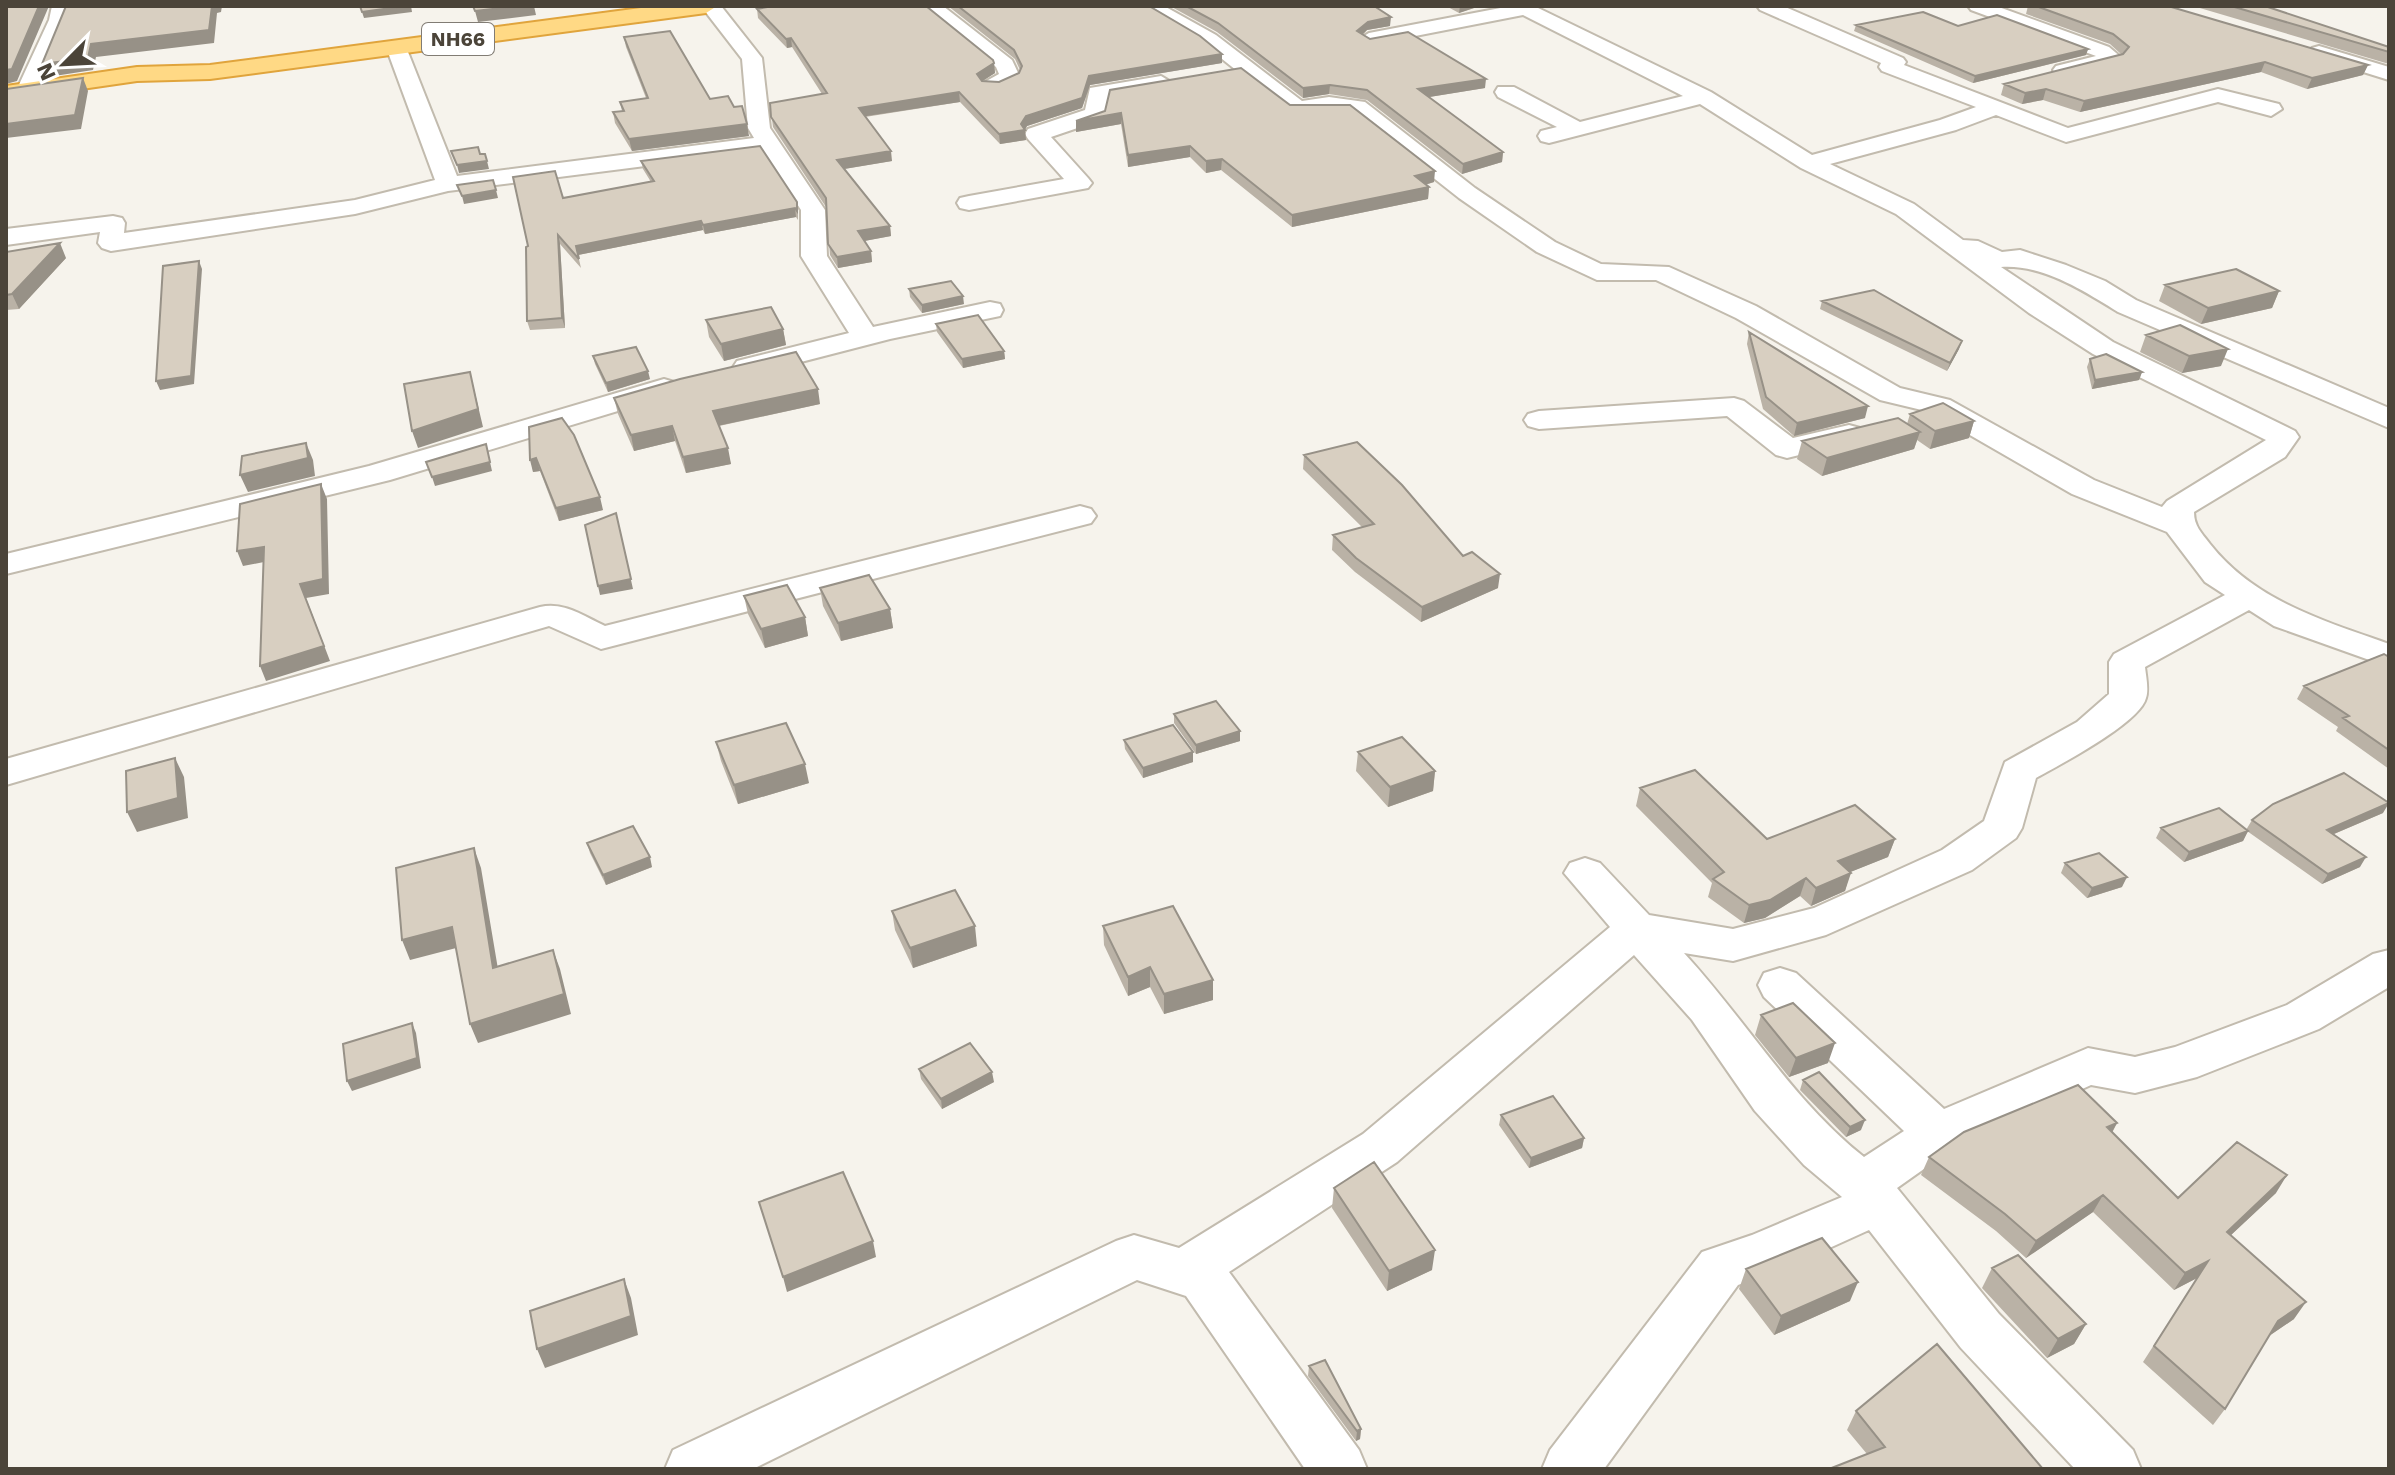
<svg xmlns="http://www.w3.org/2000/svg" width="2395" height="1475" font-family="'Work Sans',sans-serif">
<style>
.lines{fill:none;stroke-linecap:round;stroke-linejoin:round}
.minor-casing{stroke:#c2bbae;stroke-width:4}
.trunk-casing{stroke:#e0a43c;stroke-width:4}
.minor{fill:#fff;fill-rule:evenodd}
.trunk{fill:#ffd985;fill-rule:evenodd}
.wall{fill:#bab2a6}
.shaded-wall{fill:#979187}
.building{fill:#d8cfc1;stroke:#979187;stroke-width:2}
.labels{text-anchor:middle;dominant-baseline:central;stroke-width:6;stroke-linejoin:round;paint-order:stroke}
.shield{fill:#fff;stroke:#817c74;stroke-width:2}
.shield-label{font-size:20px;font-weight:bold;fill:#4b4439}
</style>
<rect width="100%" height="100%" fill="#f6f3ec"/>
<g class="lines">
<defs>
<path id="minor" d="M52,6H72L69,20L39,89L35,93H21L17,89L49,20Z
M701,6H721L762,58L770,128L825,210L827,256L873,327L990,302L1000,304L1003,310L1000,316L890,339L747,376L737,373L733,367L737,361L849,333L801,256V210L763,151L448,191L355,214L111,251L102,248L98,243L100,232L6,245V229L113,216L122,218L125,223L124,233L355,200L435,180L386,47L396,41L406,47L457,176L754,138L748,128L742,59Z
M921,6H943L1012,60L1020,77C1013,87 996,91 985,88L981,84L999,74L996,67Z
M1140,6H1164L1216,35L1302,101L1329,97L1365,102L1475,188L1555,242L1601,264L1669,267L1756,306L1900,388L1950,400L2094,480L2162,507L2167,501L2266,440L2093,354L2029,313L1896,214L1801,168L1700,104L1549,143L1541,141L1538,136L1541,131L1557,127L1498,97L1495,92L1498,87H1514L1580,122L1683,96L1523,15L1369,45L1359,39L1369,33L1511,6H1534L1711,92L1812,155L1940,120L1976,107L1882,71L1879,67L1881,63L1760,10L1757,6H1783L1903,58L1906,62L1904,65L2068,128L2218,89L2279,104L2282,109L2271,116L2218,102L2066,142L1996,115L1956,130L1830,164L1914,204L1963,240L1978,241L2002,252L2020,250L2066,265L2105,281L2136,300L2389,408V428L2118,312C2084,291 2042,264 2001,267L2113,342L2295,431L2299,437L2285,457L2194,512C2194,526 2201,532 2210,544C2255,601 2322,620 2389,644V667L2274,626L2249,610L2145,667C2146,676 2149,690 2146,698C2140,723 2059,765 2036,778L2022,828L2016,838L1972,870L1826,935L1733,961L1684,953C1746,1020 1792,1100 1864,1157L1904,1131L1764,997L1758,985L1764,973L1780,968L1796,973L1944,1109L2088,1048L2135,1057L2175,1047L2287,1005L2373,954L2389,950V987L2319,1029L2197,1077L2135,1093L2091,1085L1955,1147L1897,1188L1999,1314L2133,1450L2141,1469H2075L1961,1348L1869,1230L1781,1270L1738,1285L1604,1469H1542L1550,1450L1702,1252L1752,1235L1842,1197L1804,1165L1755,1111L1692,1020L1634,955L1397,1162L1229,1272L1359,1450L1367,1469H1305L1186,1296L1137,1280L753,1469H665L673,1450L1116,1241L1134,1235L1179,1248L1363,1134L1610,927L1564,873L1570,863L1585,858L1600,863L1649,915L1733,929L1814,908L1942,850L1984,821L2005,762L2077,722L2109,694V662L2114,654L2225,595L2205,582L2167,532L2072,494L1930,412L1880,400L1736,318L1656,280H1597L1537,252L1459,198L1351,113C1330,110 1306,117 1290,113L1202,43Z
M1968,6H1996L2109,47L2122,58L2119,62L2063,76L2056,74L2053,70L2056,66L2096,56L1971,10Z
M2319,46L2389,67V80L2312,56L2309,52L2312,48Z
M1161,76L1171,82L1168,86L1108,98L1104,119L1051,137L1088,178L1092,183L1088,188L969,210L960,208L957,203L960,198L969,196L1064,179L1028,139L1025,134L1028,129L1085,110L1090,88Z
M664,379L674,382L678,388L674,394L390,480L6,574V554L369,466Z
M1734,398L1744,401L1793,438L1849,425L1860,428L1864,434L1860,440L1787,458L1776,455L1727,416L1539,429L1528,426L1524,420L1528,414L1539,411Z
M1080,506L1091,509L1096,516L1091,523L601,649L549,626L6,785V759L540,607C563,601 584,616 605,626Z"/>
<path id="trunk" d="M656,6H717L706,13L210,79L137,81L6,100V86L137,67L210,65Z"/>
</defs>
<use href="#minor" class="minor-casing"/>
<use href="#trunk" class="trunk-casing"/>
<use href="#minor" class="minor"/>
<use href="#trunk" class="trunk"/>
</g>
<path class="wall" d="M767,6H926L994,63L995,73L982,81L999,82L1019,73L1020,70L1015,59L948,6H1149L1222,63L1090,85L1082,108L1027,126L1025,129L1026,140L1000,144L960,102L865,117L892,161L844,169L890,226L891,236L864,241L871,251L872,262L838,268L830,255L826,207L773,127L770,103L822,94L792,47L787,48L758,18L757,9L768,7Z
M1170,6H1374L1390,26L1367,30L1363,35L1485,88L1429,97L1503,152L1502,162L1462,174L1367,100L1329,94L1303,98L1217,32Z
M1446,6H1480L1459,13Z
M2028,6H2168L2368,65L2363,75L2307,89L2261,72L2080,112L2043,100L2022,104L2001,95L2004,84L2122,55L2110,44L2026,14Z
M2193,6H2265L2389,47V64Z
M1856,25L1958,26L2088,49L2086,55L1973,83L1854,31Z
M624,37L710,99L734,107L749,136L632,151L615,123L613,112L622,111L620,102L646,98L626,47Z
M1290,105L1434,182L1425,185L1429,187L1428,199L1292,227L1221,170L1206,173L1190,157L1128,167L1121,124L1076,132V121Z
M760,146L798,211V220L796,217L705,234L703,230L578,255L581,268L560,244L565,328L530,330L527,321L528,246L563,198L651,182L643,169L641,161Z
M6,252L66,258L19,309L6,310Z
M2165,285L2279,291L2272,308L2201,324L2159,301Z
M909,289L964,304L922,313L910,297Z
M1822,301L1959,349L1947,371L1820,309Z
M706,320L783,329L786,345L724,361L709,337Z
M936,324L1004,351L1005,359L963,368L937,332Z
M1749,332L1865,418L1794,436L1763,409L1747,344Z
M2146,335L2221,366L2182,373L2140,352Z
M593,356L650,379L608,392L595,364Z
M2090,359L2142,372L2139,380L2092,389L2087,367Z
M614,398L820,404L719,426L731,464L686,473L675,441L634,451L618,414Z
M1910,414L1974,421L1969,438L1930,449L1917,440L1914,449L1822,476L1797,459L1802,441L1907,424Z
M529,427L603,510L559,521L540,471L533,472Z
M1304,455L1463,556L1498,588L1421,622L1355,572L1332,550L1333,535L1362,527L1303,469Z
M820,588L890,609L893,628L841,641L823,606Z
M744,596L805,617L808,636L765,648L748,614Z
M2389,657V769L2336,731L2338,727L2297,699L2304,686Z
M1174,714L1240,731V741L1196,754L1174,723Z
M1124,740L1193,752V762L1143,778L1125,749Z
M716,742L809,783L738,804L721,761Z
M1358,752L1435,771L1433,791L1388,807L1356,771Z
M1640,788L1767,839H1895L1888,857L1850,872L1845,891L1811,906L1800,896L1765,918L1744,923L1708,897L1712,883L1636,806Z
M2383,813L2334,834L2360,867L2322,884L2247,831H2248L2243,841L2184,862L2156,838L2161,828L2246,830L2252,820Z
M587,843L652,867L606,885L590,853Z
M2065,863L2122,887L2087,898L2061,873Z
M892,911L977,946L913,968L895,930Z
M1103,926L1213,980V1000L1164,1014L1150,987L1128,996L1104,945Z
M1761,1015L1828,1063L1789,1077L1755,1035Z
M919,1069L994,1082L942,1109L921,1079Z
M1803,1080L1861,1130L1846,1137L1800,1090Z
M1501,1115L1584,1138L1582,1148L1529,1168L1499,1125Z
M2117,1123L2112,1133L2178,1198L2276,1193L2231,1235L2294,1319L2269,1336L2225,1409L2213,1425L2143,1362L2197,1278L2174,1290L2093,1212L2026,1258L1996,1231L1921,1175L1929,1157Z
M1334,1188L1432,1270L1387,1291L1332,1208Z
M1992,1268L2086,1324L2074,1344L2047,1358L1982,1288Z
M1746,1269L1850,1301L1774,1335L1739,1289Z
M1309,1366L1361,1429L1360,1439L1356,1441L1308,1376Z
M1856,1411L2043,1469L1867,1454L1847,1430Z"/>
<path class="shaded-wall" d="M39,6H49L17,81L6,84V70Z
M212,6H222L221,12L217,13L214,43L96,57L93,70L48,77L42,64L91,44Z
M405,6H411L412,12L364,18L362,12Z
M518,6H534L536,15L478,22L475,11Z
M1460,6H1480L1459,13Z
M1391,17L1390,26L1367,30L1356,40L1357,31L1368,22Z
M791,38L792,47L787,48L786,39Z
M2088,49L2086,55L1973,83L1975,76Z
M1222,54V63L1090,85L1082,108L1027,126L1025,130L1026,140L1000,144L999,134L1089,76Z
M2265,62L2261,72L2080,112L2084,101Z
M994,63L995,73L978,84L977,74Z
M2368,65L2363,75L2307,89L2312,78Z
M83,78L88,91L81,129L6,138V124Z
M1486,79L1485,88L1417,99L1418,89Z
M1330,85L1329,94L1303,98V88Z
M2046,89L2043,100L2022,104L2025,93Z
M959,92L960,102L860,117L859,108Z
M1121,113V124L1076,132V121Z
M747,124L749,136L632,151L629,139Z
M1190,146V157L1128,167V155Z
M891,151L892,161L838,170L837,160Z
M1503,152L1502,162L1462,174L1463,164Z
M1222,159L1221,170L1206,173V161Z
M487,161L489,169L459,173L457,165Z
M1435,171L1434,182L1414,188L1415,176Z
M1429,187L1428,199L1292,227V215Z
M496,190L498,198L464,204L462,196Z
M795,208L796,217L705,234L703,225Z
M701,221L703,230L578,255L576,246Z
M890,226L891,236L859,242L858,231Z
M558,235L560,244L565,328L562,318Z
M60,243L66,258L19,309L12,294Z
M871,251L872,262L838,268L837,257Z
M199,261L202,269L194,384L160,390L156,381Z
M2279,291L2272,308L2201,324L2208,308Z
M963,296L964,304L922,313V305Z
M783,329L786,345L724,361L721,344Z
M1962,341L1959,349L1947,371L1950,363Z
M2228,349L2221,366L2182,373L2189,356Z
M1004,351L1005,359L963,368L962,359Z
M648,371L650,379L608,392L606,383Z
M470,372L483,427L418,448L412,431Z
M2142,372L2139,380L2092,389L2095,380Z
M818,389L820,404L717,426L713,411Z
M1868,406L1865,418L1794,436L1797,423Z
M1974,421L1969,438L1930,449L1935,431Z
M672,426L675,441L634,451L631,435Z
M1920,432L1914,449L1822,476L1827,458Z
M306,443L313,460L315,476L248,492L240,475Z
M486,444L492,471L435,486L432,477Z
M728,448L731,464L686,473L683,457Z
M536,458L540,471L533,472L530,460Z
M321,484L327,499L329,594L306,598L330,661L266,681L260,666L300,584Z
M600,497L603,510L559,521L556,508Z
M616,513L633,589L600,595L598,586Z
M264,547L269,561L243,566L237,551Z
M1500,574L1498,588L1421,622L1422,607Z
M890,609L893,628L841,641L838,623Z
M805,617L808,636L765,648L761,629Z
M1240,731V741L1196,754V745Z
M1193,752V762L1143,778V768Z
M175,758L184,777L188,818L137,832L127,812Z
M805,764L809,783L738,804L734,785Z
M1435,771L1433,791L1388,807L1390,787Z
M2389,803L2383,813L2322,839L2327,830Z
M2248,831L2243,841L2184,862L2189,852Z
M1895,839L1888,857L1833,879L1838,861Z
M474,848L481,868L501,987L493,968Z
M650,857L652,867L606,885L603,875Z
M2366,857L2360,867L2322,884L2328,874Z
M1851,873L1845,891L1811,906L1816,888Z
M2127,877L2122,887L2087,898L2092,888Z
M1806,878L1800,896L1765,918L1744,923L1749,905Z
M975,926L977,946L913,968L910,948Z
M452,927L460,947L410,960L402,940Z
M553,950L560,969L571,1014L478,1043L470,1024Z
M1150,967V987L1128,996V977Z
M1213,980V1000L1164,1014V994Z
M412,1023L416,1033L421,1068L352,1091L347,1081Z
M1835,1043L1828,1063L1789,1077L1796,1058Z
M992,1072L994,1082L942,1109L941,1099Z
M1865,1120L1861,1130L1846,1137L1850,1127Z
M2117,1123L2107,1141V1127Z
M1584,1138L1582,1148L1529,1168L1531,1158Z
M2287,1175L2276,1193L2216,1249L2227,1232Z
M2103,1195L2093,1212L2026,1258L2036,1241Z
M873,1241L876,1257L787,1292L783,1277Z
M1435,1250L1432,1270L1387,1291L1389,1271Z
M2208,1261L2197,1278L2174,1290L2185,1273Z
M624,1279L631,1298L638,1335L545,1368L537,1349Z
M1858,1282L1850,1301L1774,1335L1781,1316Z
M2306,1302L2294,1319L2266,1338L2278,1321Z
M2086,1324L2074,1344L2047,1358L2058,1339Z
M1361,1429L1360,1439L1356,1441L1357,1431Z"/>
<path class="building" d="M6,6H39L12,69L6,70Z
M66,6H212L209,30L91,44L88,58L42,64Z
M360,6H405L362,12Z
M473,6H518L475,11Z
M773,6H926L993,60L994,63L977,74L982,81L999,82L1019,73L1022,66L1014,50L958,6H1149L1200,36L1222,54L1089,76L1082,98L1026,116L1021,124L1025,130L999,134L959,92L859,108L891,151L837,160L890,226L858,231L871,251L837,257L828,244L826,198L771,117L770,103L827,93L791,38L786,39L757,9Z
M1186,6H1374L1391,17L1368,22L1357,31L1370,39L1408,32L1486,79L1418,89L1503,152L1463,164L1367,90L1330,85L1303,88L1218,23Z
M2036,6H2168L2368,65L2312,78L2265,62L2084,101L2046,89L2025,93L2004,84L2123,54L2129,47L2113,34Z
M2231,6H2265L2389,47V52Z
M1923,12L1958,26L1997,15L2088,49L1975,76L1856,25Z
M670,31L710,99L728,96L734,107L742,106L747,124L629,139L613,112L624,111L620,102L648,98L624,37Z
M1241,68L1290,105H1350L1435,171L1415,176L1429,187L1292,215L1222,159L1206,161L1190,146L1128,155L1121,113L1076,121L1105,111L1110,90Z
M83,78L75,115L6,124V89Z
M760,146L797,202V211L795,208L703,225L701,221L576,246L579,259L558,235L562,318L527,321L526,247L528,246L513,177L555,171L563,198L654,181L641,161Z
M478,147L480,154H485L487,161L457,165L451,151Z
M493,180L496,190L462,196L457,185Z
M60,243L12,294L6,295V252Z
M199,261L191,376L156,381L163,266Z
M2236,269L2279,291L2208,308L2165,285Z
M951,281L963,296L922,305L909,289Z
M1874,290L1962,341L1950,363L1822,301Z
M771,307L783,329L721,344L706,320Z
M978,315L1004,351L962,359L936,324Z
M2180,325L2228,349L2189,356L2146,335Z
M1749,332L1868,406L1797,423L1766,397Z
M636,347L648,371L606,383L593,356Z
M796,352L818,389L713,411L728,448L683,457L672,426L631,435L614,398L680,379Z
M2106,354L2142,372L2095,380L2090,359Z
M470,372L478,409L412,431L404,384Z
M1943,403L1974,421L1935,431L1910,414Z
M562,418L574,435L600,497L556,508L536,458L530,460L529,427Z
M1898,418L1920,432L1827,458L1802,441Z
M1357,442L1402,485L1463,556L1472,552L1500,574L1422,607L1356,558L1333,535L1374,524L1304,455Z
M306,443L308,458L240,475L242,456Z
M486,444L490,462L432,477L426,462Z
M321,484L323,579L300,584L324,646L260,666L264,547L237,551L240,504Z
M616,513L631,579L598,586L585,525Z
M869,575L890,609L838,623L820,588Z
M787,585L805,617L761,629L744,596Z
M2384,654L2389,657V750L2343,718L2349,716L2304,686Z
M1216,701L1240,731L1196,745L1174,714Z
M786,723L805,764L734,785L716,742Z
M1173,725L1193,752L1143,768L1124,740Z
M1402,737L1435,771L1390,787L1358,752Z
M175,758L178,798L127,812L126,771Z
M1695,770L1767,839L1855,805L1895,839L1838,861L1851,873L1816,888L1806,878L1770,900L1749,905L1713,879L1724,872L1640,788Z
M2344,773L2389,803L2327,830L2366,857L2328,874L2252,820L2273,804Z
M2219,808L2248,831L2189,852L2161,828Z
M633,826L650,857L603,875L587,843Z
M474,848L493,968L553,950L564,994L470,1024L452,927L402,940L396,868Z
M2099,853L2127,877L2092,888L2065,863Z
M955,890L975,926L910,948L892,911Z
M1173,906L1213,980L1164,994L1150,967L1128,977L1103,926Z
M1793,1003L1835,1043L1796,1058L1761,1015Z
M412,1023L417,1058L347,1081L343,1044Z
M970,1043L992,1072L941,1099L919,1069Z
M1819,1072L1865,1120L1850,1127L1803,1080Z
M2078,1085L2117,1123L2107,1127L2178,1198L2237,1142L2287,1175L2227,1232L2306,1302L2278,1321L2225,1409L2154,1346L2208,1261L2185,1273L2103,1195L2036,1241L2005,1214L1929,1157L1964,1132Z
M1553,1096L1584,1138L1531,1158L1501,1115Z
M1374,1162L1435,1250L1389,1271L1334,1188Z
M843,1172L873,1241L783,1277L759,1202Z
M1822,1238L1858,1282L1781,1316L1746,1269Z
M2018,1255L2086,1324L2058,1339L1992,1268Z
M624,1279L631,1316L537,1349L530,1311Z
M1937,1344L2043,1469H1829L1885,1447L1856,1411Z
M1325,1360L1361,1429L1357,1431L1309,1366Z"/>
<g class="labels">
<rect class="shield" x="422" y="23" width="72" height="32" rx="6"/>
<g class="shield-label">
<text x="458" y="39">NH66</text>
</g>
</g>
<rect width="2395" height="1475" fill="none" stroke="#4b4439" stroke-width="16"/>
<g transform="translate(64 64) rotate(246)" stroke="#ffffff" stroke-width="6" paint-order="stroke">
<path d="M0-6L14 30L0 20L-14 30Z" fill="#4b4439"/>
<text y="-12" font-size="22" font-weight="bold" text-anchor="middle" fill="#4b4439">N</text>
</g>
</svg>
